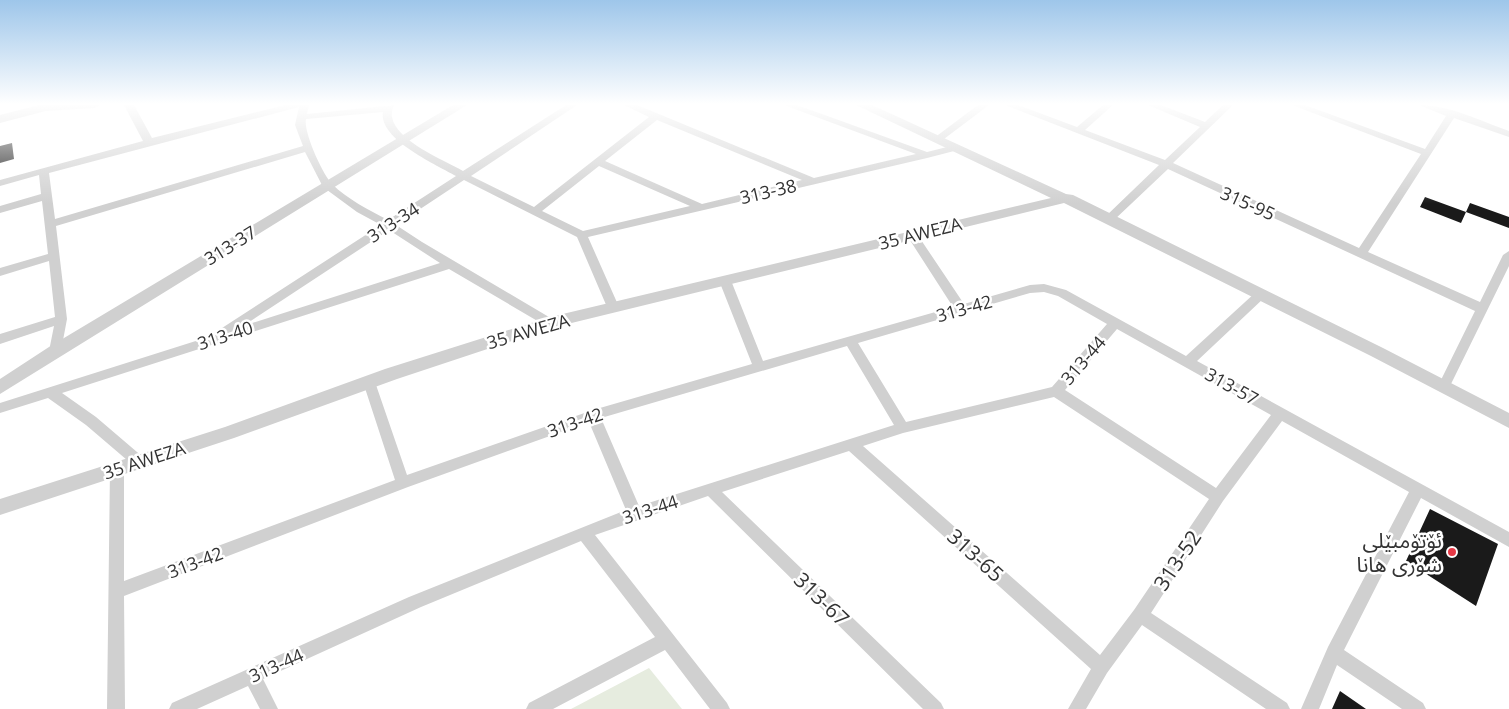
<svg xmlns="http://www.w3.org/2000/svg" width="1509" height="709" font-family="'Open Sans','Noto Sans Arabic',sans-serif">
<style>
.green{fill:#e6ecdf}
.building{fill:#1a1a1a}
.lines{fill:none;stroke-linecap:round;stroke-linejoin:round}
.minor{fill:#d0d0d0;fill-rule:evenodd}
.tertiary{fill:#d0d0d0;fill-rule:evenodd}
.poi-dot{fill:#e63946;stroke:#fff;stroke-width:2}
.labels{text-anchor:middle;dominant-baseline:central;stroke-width:5;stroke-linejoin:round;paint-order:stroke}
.street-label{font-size:18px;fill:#333;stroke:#fff}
.near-poi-label{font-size:21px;fill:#333;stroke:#fff;text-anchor:end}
.near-street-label{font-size:21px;fill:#333;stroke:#fff}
</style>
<rect width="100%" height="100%" fill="#fff"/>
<path class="green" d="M649,668L682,709H571Z"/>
<path class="building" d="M12,143L14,159L0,163V146Z
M1425,197L1466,212L1461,223L1420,207Z
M1470,203L1509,217V228L1466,212Z
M1430,509L1498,544L1476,606L1406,561Z
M1340,691L1366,709H1332Z"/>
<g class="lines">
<path class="minor" d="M40,105H100L95,108L45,111L42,110Z
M124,105H134L152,138L285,105H309L307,114L394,105C393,108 391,113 392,117C396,141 444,160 463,171L566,105H577L471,176L534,207L649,117L624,105H637L814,178L916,154L784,105H797L927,152L955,145L960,148L958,150L927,158L588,237L619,307L613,311L607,307L577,237L464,180L396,225L422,242L554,320L556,323L554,326H546L449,269L62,393L96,417L144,458L146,462L144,466L139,468L134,466L86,425L48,398L0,413V403L221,333L222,328L381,225L357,212L323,187L305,152L56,226L67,319L61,351L55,356L49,351L54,326L0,344V334L55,317L49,261L0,276V268L48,254L42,201L0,213V206L41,194L39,175L0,186V180L143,141ZM299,107L295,125L303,146L55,219L49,173ZM383,112C378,139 437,165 456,176L388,220C369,210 347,199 332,184C323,175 303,132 306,119ZM657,120L802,180L702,204L605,161ZM599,166L690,206L583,231L542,211ZM389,230L440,263L243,326Z
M978,105H989L940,142H934V138Z
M1005,105H1018L1077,127L1103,105H1113L1085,130L1165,160L1200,127L1148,105H1161L1205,122L1223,105H1233L1173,163L1359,248L1421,154L1292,105H1305L1425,149L1446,116L1419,105C1449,105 1481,121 1509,131V137L1454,118L1368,252L1480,302L1503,255L1509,251V266L1450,386L1449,390H1439L1438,386L1475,311L1168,169L1113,221H1105L1104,219L1105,217L1159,165Z
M911,230L915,231L964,304L1030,285L1044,284L1066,290L1186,356L1256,292H1264L1266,295L1264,298L1197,361L1509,532V547L1421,498L1344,650L1423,703L1426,709H1402L1337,665L1319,709H1301L1328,647L1409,492L1282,421L1223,501L1151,613L1287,703L1290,709H1266L1142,625L1107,673L1086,709H1068L1091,669L849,451L722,492L941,703L944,709H923L708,496L595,535L727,703L730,709H710L665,650L553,709H526L529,703L655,637L581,541L421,607L263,679L278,709H260L248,686L197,709H169L172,703L409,597L626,510L589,422L408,487L124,596L125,709H107L110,469L112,465L117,463L122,465L124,469V581L395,480L363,382L364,378H374L375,382L407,475L593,410L752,364L720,283L722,280L726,279L732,283L763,361L953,307L906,234ZM1044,292L1058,296L1107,324L1052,387L906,422L858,343L1030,293ZM1117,329L1271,415L1216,488L1065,390ZM847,346L894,425L639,506L601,418ZM1054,397L1209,499L1134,610L1100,655L863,446L903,433Z"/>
<path class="tertiary" d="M39,105H59L57,108L0,123V115Z
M453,105H467L0,394V379L49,347Z
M856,105H872L1066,194L1073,195L1383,348L1509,413V428L1371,356L1064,203L551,328L397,379L234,438L0,515V499L225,427L385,369L550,317L1051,198Z"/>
</g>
<linearGradient id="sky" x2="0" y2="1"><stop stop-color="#9ec6ea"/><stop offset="0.51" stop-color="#fff"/><stop offset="1" stop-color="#fff" stop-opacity="0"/></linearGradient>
<rect width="1509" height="204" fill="url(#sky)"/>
<circle class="poi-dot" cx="1452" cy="552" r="5"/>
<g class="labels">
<g class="street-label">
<text transform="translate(768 191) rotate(-13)">313-38</text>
<text transform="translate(1248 203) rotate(24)">315-95</text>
<text transform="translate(393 222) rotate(-33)">313-34</text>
<text transform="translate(920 233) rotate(-14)">35 AWEZA</text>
<text transform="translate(230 245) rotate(-32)">313-37</text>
<text transform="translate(964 308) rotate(-16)">313-42</text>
<text transform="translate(528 331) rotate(-16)">35 AWEZA</text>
<text transform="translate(225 335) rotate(-18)">313-40</text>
<text transform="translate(1083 360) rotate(-49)">313-44</text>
<text transform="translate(1232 386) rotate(29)">313-57</text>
<text transform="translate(575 422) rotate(-19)">313-42</text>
<text transform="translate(144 460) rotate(-18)">35 AWEZA</text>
<text transform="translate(650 509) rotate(-18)">313-44</text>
<text transform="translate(195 562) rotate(-21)">313-42</text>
<text transform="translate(276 665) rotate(-24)">313-44</text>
</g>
<g class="near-poi-label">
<text x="1442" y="540">ئۆتۆمبێلی<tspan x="1442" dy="24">شۆری هانا</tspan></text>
</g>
<g class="near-street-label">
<text transform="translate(976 555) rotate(42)">313-65</text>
<text transform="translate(1177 560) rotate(-56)">313-52</text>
<text transform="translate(822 599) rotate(44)">313-67</text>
</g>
</g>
</svg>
